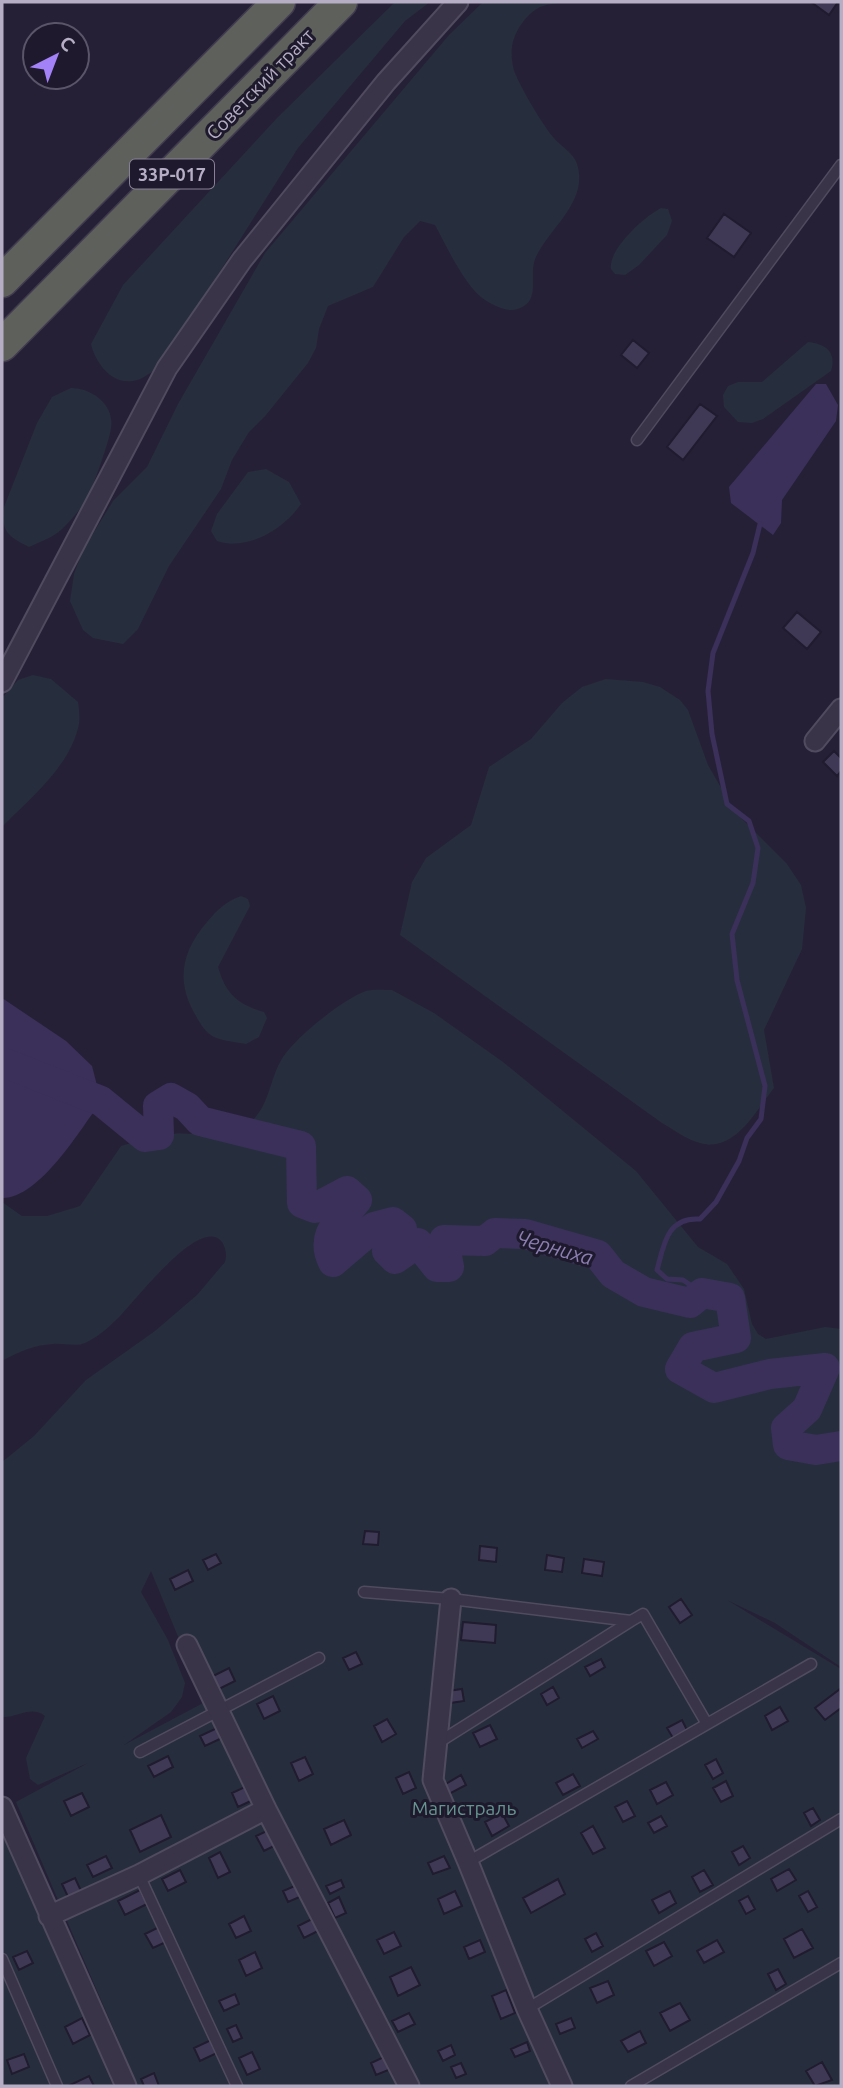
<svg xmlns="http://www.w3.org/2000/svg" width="843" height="2088" font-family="Ubuntu,sans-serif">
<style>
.green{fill:#262e3d;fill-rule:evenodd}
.water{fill:#3b305a}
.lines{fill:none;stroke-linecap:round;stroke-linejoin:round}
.stream{stroke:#3b305a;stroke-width:5}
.river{stroke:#3b305a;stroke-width:30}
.building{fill:#403955;stroke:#201b2e;stroke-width:2}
.service-casing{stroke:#514b5f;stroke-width:13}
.minor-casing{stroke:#514b5f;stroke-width:23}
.trunk-casing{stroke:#413b4f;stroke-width:35}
.service{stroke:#393448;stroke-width:10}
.minor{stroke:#393448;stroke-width:19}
.trunk{stroke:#5e605c;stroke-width:32}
.labels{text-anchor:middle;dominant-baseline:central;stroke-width:6;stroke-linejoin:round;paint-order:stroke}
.shield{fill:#1e192c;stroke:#888196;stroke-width:2}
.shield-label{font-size:18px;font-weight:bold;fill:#b5aec4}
.street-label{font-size:19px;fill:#b5aec4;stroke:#1e192c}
.park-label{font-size:19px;fill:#669490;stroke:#1e192c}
.water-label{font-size:21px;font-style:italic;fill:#8b7eb1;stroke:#1e192c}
</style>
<rect width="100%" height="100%" fill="#262037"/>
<path class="green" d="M395,2H430L405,21L298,148L160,366C154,370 147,376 140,379C115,389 96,365 91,344L123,285L277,118Z
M483,2H575C565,3 552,3 543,6C528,11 514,31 512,47C511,54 512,66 515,73C522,90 541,122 553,137C560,146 574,153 577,164C589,201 550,227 536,257C528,272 540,296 524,306C511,315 497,307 485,300C465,287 447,247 435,225L420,221L404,237L373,287L328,306L319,329L316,348L308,363L266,415L249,432L232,460L221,489L169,566L138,629L123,644L93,638L83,630L70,601L74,574L83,550L113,501L147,467L178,404L265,253L449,35Z
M661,208L668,209L672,221L667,235L639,265L625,275L615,274L611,269C608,249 645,216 661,208Z
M808,342C825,344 837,351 831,371L763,419L752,423L738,422L724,407L723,395L728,386L738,382H762Z
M71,388C92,388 115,405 111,428C110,439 92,491 86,500C81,508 73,518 66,525C57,536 42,541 29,547C8,536 1,532 4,507L37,423L52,397Z
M266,469L289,482L301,504C283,530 248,551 217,541L211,531L217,514L248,472Z
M33,675L51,679L78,702C79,709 80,717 79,724C70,767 31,797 2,827V698L18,680Z
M606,679L643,682L660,687L680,700L688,710L708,765L735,812L787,864L801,885L806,908L802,949L764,1030L774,1088C756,1110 735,1153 700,1143C687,1140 673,1129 662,1123L400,935L412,882L426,858L471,825L489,767L531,739L562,703L582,687Z
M241,896L248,899L250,906L218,967C226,994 237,1004 264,1012L267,1018L259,1037L246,1044C236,1042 223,1041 214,1037C206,1033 200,1024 196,1016C175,981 182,951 207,922C218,909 225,902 241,896Z
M392,990L434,1013L503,1062L636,1171L698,1247L727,1264L744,1289L752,1324L758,1334L766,1339L825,1327L841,1329V1667L775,1623L727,1600L841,1669V2086H138L16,1802L88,1763L38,1785L30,1779L26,1758L45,1716C31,1705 17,1718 2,1717V1462L34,1436L86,1380L155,1331L197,1295L225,1262C227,1256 226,1248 222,1242C200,1213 131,1307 116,1320C107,1329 96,1338 85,1343C76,1347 63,1343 53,1344C34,1345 18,1352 2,1361V1202L22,1216H47L80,1206L121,1146C138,1141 155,1136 172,1134C193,1132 223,1139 241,1129C271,1112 267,1082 283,1057C296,1037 343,999 366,991C373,989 384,990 392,990ZM151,1571L205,1702L124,1745L171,1712L182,1697L185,1683L168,1640L141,1592Z
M2,1824L113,2086H2Z"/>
<path class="water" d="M816,384H826L838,405L836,421L782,500L781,523L773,535L731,503L729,487Z
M2,998L66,1041L92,1066L101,1101C81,1129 39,1199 2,1198Z"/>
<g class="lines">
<path class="stream" d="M702,1293L683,1280L667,1279L657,1270C664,1244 667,1217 700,1219L716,1202L739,1161L747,1138L761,1119L765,1086L737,980L732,934L753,883L758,848L749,821L727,804L712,734L708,691L713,653L753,553L760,524"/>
<path class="river" d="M2,1062L101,1101L145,1137L159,1135L158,1106L171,1098L187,1107L200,1121L301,1146L302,1203L315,1208L347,1191L357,1200C340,1221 319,1234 333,1262L374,1227L393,1222L402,1229L387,1251L395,1259L418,1243L437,1267H449L444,1240L485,1241L495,1233L525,1234L598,1255L613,1274L644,1292L690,1303L702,1293L730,1298L736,1338L693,1347L680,1369L714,1388L770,1374L825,1368L807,1409L786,1428L788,1445L816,1450L841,1446"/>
</g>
<path class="building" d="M811,2H838L829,15Z
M724,214L751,233L734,257L707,238Z
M633,340L649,353L637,368L621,355Z
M700,404L717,416L683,460L667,447Z
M797,612L821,632L807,649L783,628Z
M834,751L841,758V771L837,776L823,762Z
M365,1531L379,1532L378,1545L363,1544Z
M480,1546L497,1548L496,1562L479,1560Z
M216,1554L221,1563L208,1570L203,1560Z
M547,1555L564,1558L562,1572L545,1570Z
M584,1559L604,1562L602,1576L582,1573Z
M188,1570L193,1581L175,1590L170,1579Z
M681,1599L692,1615L680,1623L669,1607Z
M463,1622L496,1625L495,1643L461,1640Z
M356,1652L362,1664L349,1670L343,1658Z
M601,1659L605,1667L590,1676L585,1667Z
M229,1668L235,1681L217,1690L211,1677Z
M553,1687L559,1698L547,1705L541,1694Z
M462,1689L464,1701L450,1703L448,1691Z
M840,1689L841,1708L825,1720L815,1708Z
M273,1696L280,1711L264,1719L257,1704Z
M780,1707L788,1721L772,1730L765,1716Z
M387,1719L396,1734L382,1742L374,1726Z
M682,1720L687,1730L673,1738L667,1728Z
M490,1725L497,1739L480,1747L473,1733Z
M217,1728L222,1738L205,1746L200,1736Z
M593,1731L598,1739L582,1748L577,1739Z
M168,1756L173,1767L154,1777L148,1766Z
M305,1757L313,1774L299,1781L291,1763Z
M716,1759L723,1773L713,1779L705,1765Z
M409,1772L416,1788L403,1794L396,1778Z
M573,1774L580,1786L563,1795L556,1783Z
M461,1775L466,1785L449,1794L444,1785Z
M726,1781L733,1796L721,1802L713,1788Z
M666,1782L673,1795L657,1804L650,1790Z
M249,1785L255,1799L238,1807L232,1793Z
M82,1793L89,1807L71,1816L64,1801Z
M627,1801L635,1816L623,1822L615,1807Z
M813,1808L820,1820L811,1826L804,1813Z
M502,1813L509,1826L492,1836L485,1822Z
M161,1815L171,1837L140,1852L130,1830Z
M661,1816L667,1826L654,1833L648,1823Z
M344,1820L351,1835L331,1845L324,1829Z
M593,1826L605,1848L593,1854L581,1833Z
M271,1829L278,1844L264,1851L256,1836Z
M743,1846L750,1858L739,1865L732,1852Z
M220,1852L230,1872L218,1878L209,1858Z
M106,1856L112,1868L93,1877L87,1865Z
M444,1856L450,1868L433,1874L428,1863Z
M789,1869L796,1880L777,1891L771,1879Z
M180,1870L186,1882L168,1891L162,1879Z
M704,1870L713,1885L700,1892L692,1877Z
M75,1878L82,1893L69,1899L62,1884Z
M558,1879L565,1894L531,1913L523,1898Z
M341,1880L344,1887L330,1894L326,1886Z
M297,1885L302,1896L288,1902L283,1891Z
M140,1890L147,1904L125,1915L118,1901Z
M455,1891L462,1906L444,1914L438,1899Z
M670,1891L676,1903L659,1913L652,1900Z
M808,1891L817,1907L808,1912L799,1896Z
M748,1896L755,1909L746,1914L739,1901Z
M339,1897L346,1913L335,1918L328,1903Z
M244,1916L251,1931L236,1938L229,1924Z
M314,1918L320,1930L304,1938L298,1926Z
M159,1927L166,1942L153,1948L145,1934Z
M802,1929L813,1948L794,1958L784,1939Z
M394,1932L401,1946L384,1954L377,1940Z
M596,1933L603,1946L592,1952L585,1939Z
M480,1940L485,1952L469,1959L464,1947Z
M717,1940L724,1952L704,1963L697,1951Z
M664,1942L672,1956L654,1966L646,1951Z
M27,1951L33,1963L19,1970L13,1957Z
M255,1952L262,1968L246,1976L239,1960Z
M411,1967L420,1985L398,1996L390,1977Z
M778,1969L786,1984L776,1990L768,1974Z
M608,1981L614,1995L597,2003L590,1988Z
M506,1990L515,2013L501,2019L492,1996Z
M235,1994L239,2004L224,2011L219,2001Z
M680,2003L690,2020L670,2031L660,2013Z
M409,2013L415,2024L398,2032L392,2021Z
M82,2018L90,2035L73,2044L65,2027Z
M571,2018L575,2028L560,2034L556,2024Z
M236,2025L242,2038L233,2042L227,2029Z
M640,2031L646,2043L628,2052L621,2041Z
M211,2040L217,2053L200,2061L194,2048Z
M527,2042L530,2051L515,2057L511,2049Z
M451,2045L455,2055L443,2061L438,2051Z
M252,2052L260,2069L247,2075L239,2058Z
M24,2054L29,2067L12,2074L7,2060Z
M386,2056L391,2069L376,2075L371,2063Z
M822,2062L832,2080L815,2086L806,2071Z
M461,2063L466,2074L456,2078L451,2067Z
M154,2073L159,2086H144L141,2079Z
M89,2076L94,2086H71L70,2085Z"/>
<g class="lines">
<defs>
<path id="service" d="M637,440L841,165
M364,1592L451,1599L631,1621L436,1744
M631,1621L643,1614L707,1724
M140,1752L319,1658
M468,1862L811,1664
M139,1875L237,2086
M2,1959L57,2086
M527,2009L841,1819
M631,2086L841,1963"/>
<path id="minor" d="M2,682L167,368L242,260L386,82L458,2
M815,741L841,709
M451,1599L433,1780L468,1862L527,2009L562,2086
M187,1645L266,1809
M2,1807L126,2086
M49,1916L139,1875L266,1809L409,2086"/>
<path id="trunk" d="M2,281L279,2
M2,345L341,2"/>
</defs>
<use href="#service" class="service-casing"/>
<use href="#minor" class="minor-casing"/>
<use href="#trunk" class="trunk-casing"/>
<use href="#service" class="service"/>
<use href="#minor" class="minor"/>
<use href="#trunk" class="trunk"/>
</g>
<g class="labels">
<rect class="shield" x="130" y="159.5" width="84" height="29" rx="5"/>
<g class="shield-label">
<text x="172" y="174">33Р-017</text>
</g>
<g class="street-label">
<text transform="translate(260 84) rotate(-46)">Советский тракт</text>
</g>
<g class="park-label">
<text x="464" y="1808">Магистраль</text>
</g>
<g class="water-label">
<text transform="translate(555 1247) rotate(16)">Черниха</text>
</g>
</g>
<rect width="843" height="2088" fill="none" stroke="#b5aec4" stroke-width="7"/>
<g transform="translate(56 56) rotate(42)"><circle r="33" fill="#1e192c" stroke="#5a5569" stroke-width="2"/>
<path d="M0-5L12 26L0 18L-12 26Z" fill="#a381f6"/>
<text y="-10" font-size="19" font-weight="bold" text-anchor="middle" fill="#b5aec4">С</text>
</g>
</svg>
